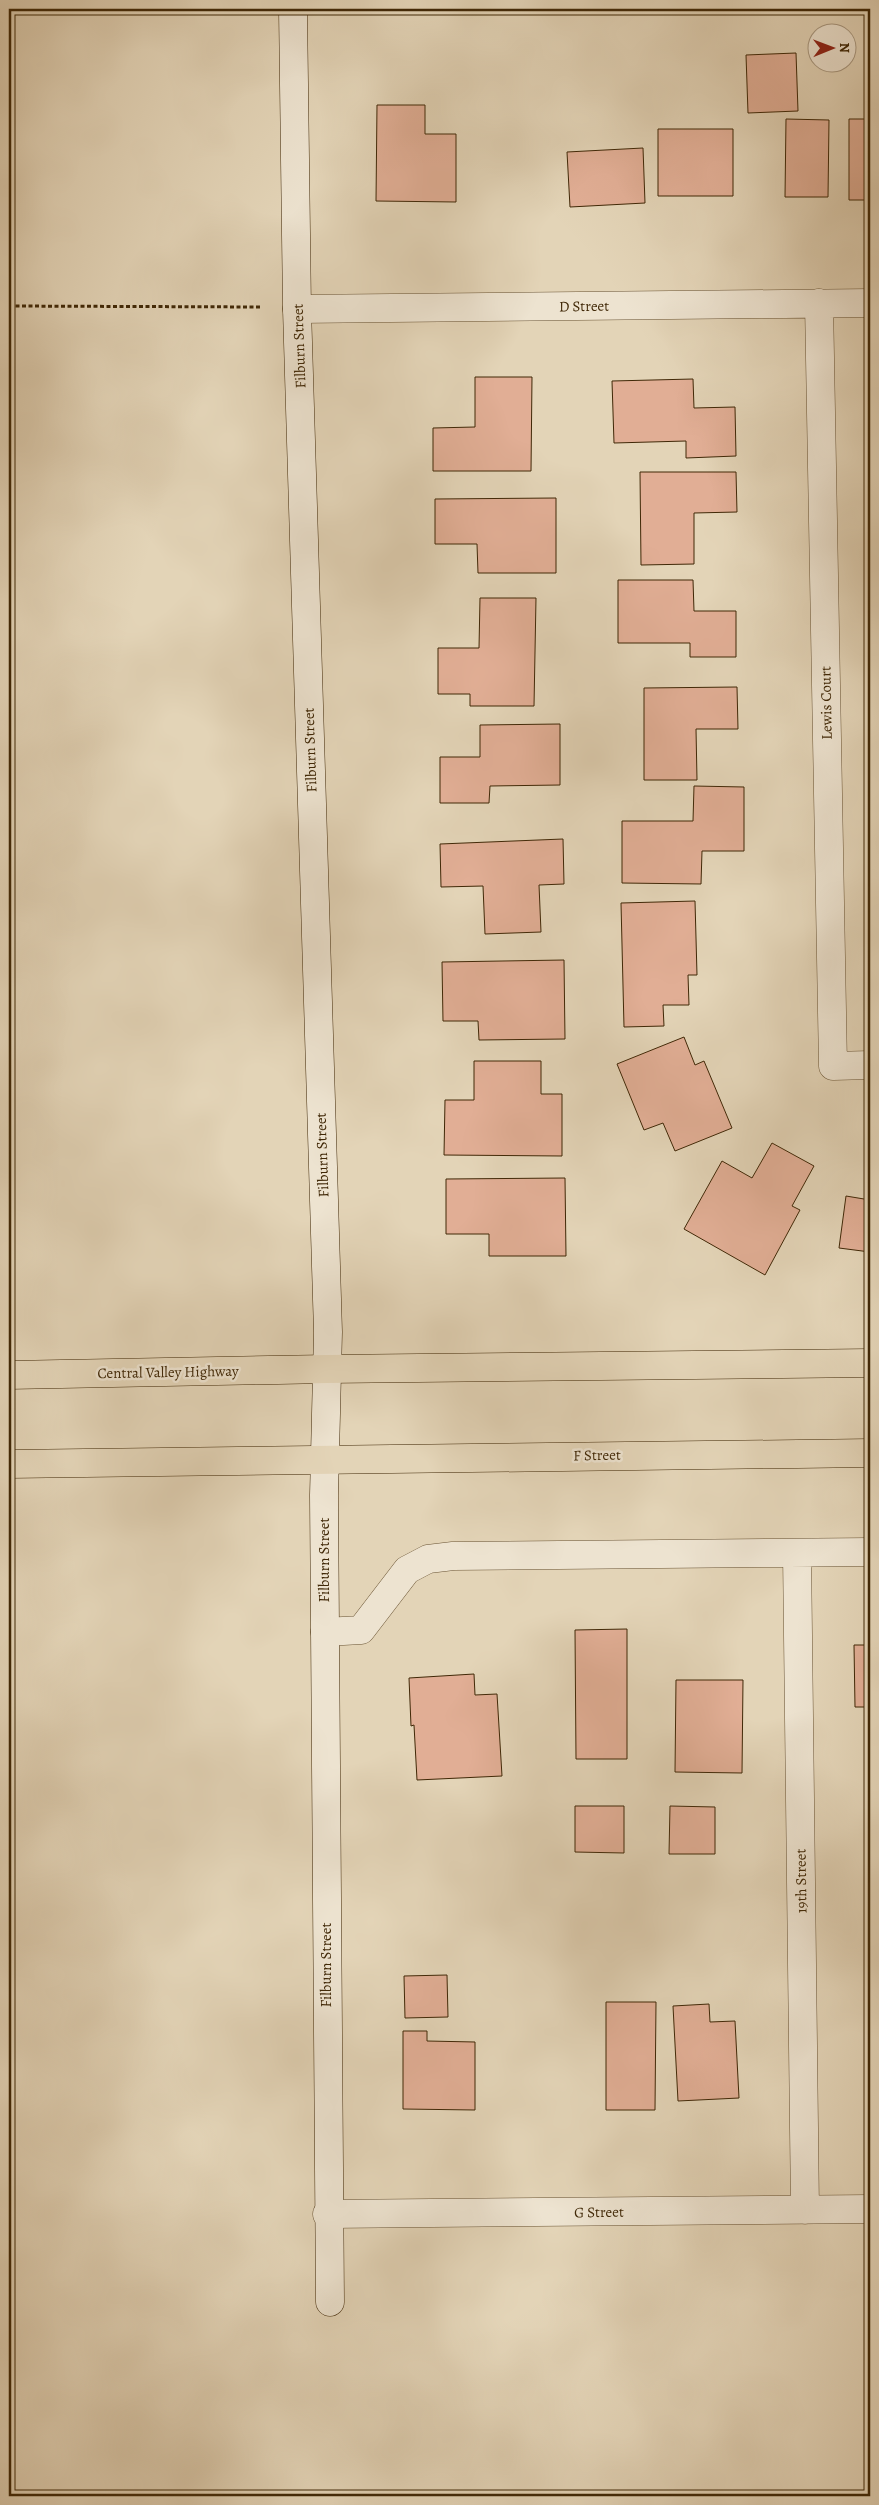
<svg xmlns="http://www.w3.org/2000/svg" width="879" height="2505" font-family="Alegreya,serif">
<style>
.building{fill:#e1ae95;stroke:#402807}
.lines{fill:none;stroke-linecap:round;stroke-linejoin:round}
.street-casing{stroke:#695333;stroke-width:29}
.secondary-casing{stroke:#402807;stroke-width:29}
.primary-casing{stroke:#402807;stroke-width:29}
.path{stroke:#402807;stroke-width:3;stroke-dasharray:4 2.5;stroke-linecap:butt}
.street{stroke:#ede3d0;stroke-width:28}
.secondary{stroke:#ede3d0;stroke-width:28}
.primary{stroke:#e3d4b7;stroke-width:28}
.labels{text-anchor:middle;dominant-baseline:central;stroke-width:5;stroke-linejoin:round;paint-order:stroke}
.street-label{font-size:15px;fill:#402807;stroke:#ede3d0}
</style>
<rect width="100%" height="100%" fill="#e3d4b7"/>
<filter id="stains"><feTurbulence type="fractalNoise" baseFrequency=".004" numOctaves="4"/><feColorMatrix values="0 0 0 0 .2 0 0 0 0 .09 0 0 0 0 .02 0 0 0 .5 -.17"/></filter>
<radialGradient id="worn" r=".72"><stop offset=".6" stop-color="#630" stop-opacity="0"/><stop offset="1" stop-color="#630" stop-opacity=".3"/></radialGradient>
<path class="building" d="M796,53L798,111L748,113L746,55Z
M377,105H425V134H456V202L376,201Z
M786,119L829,120L828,197H785Z
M849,119H870V200H849Z
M658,129H733V196H658Z
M643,148L645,203L570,207L567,152Z
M475,377H532L531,471H433V428L475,427Z
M693,379L694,408L735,407L736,456L686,458V441L614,443L612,381Z
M640,472H736L737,512L694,513V564L641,565Z
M556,498V573H478L477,544H435V499Z
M618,580H693L694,611H736V657H690V643H618Z
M480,598H536L534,706H470V694H438V648H479Z
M737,687L738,729H696L697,780H644V688Z
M560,724V785L490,786L489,803H440V757H480V725Z
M694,786L744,787V851H702L701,884L622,883V821H693Z
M563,839L564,884L539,885L541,932L485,934L483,886L441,887L440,844Z
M695,901L697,975H688L689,1005H663L664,1026L624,1027L621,903Z
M564,960L565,1039L479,1040L478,1021H443L442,962Z
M684,1037L695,1065L704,1061L732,1128L675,1151L663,1123L644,1130L617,1064Z
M474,1061H541V1094H562V1156L444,1155L445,1100H474Z
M772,1143L814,1166L792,1206L800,1210L765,1275L684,1229L722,1161L752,1178Z
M565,1178L566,1256H489V1234H446V1179Z
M846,1196L870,1200V1252L839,1248Z
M627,1629V1759H576L575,1630Z
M854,1645H870V1707H855Z
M474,1674L475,1695L497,1694L502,1776L417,1780L414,1725L411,1726L409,1678Z
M676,1680H743L742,1773L675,1772Z
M575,1806H624V1853L575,1852Z
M670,1806L715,1807V1854H669Z
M447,1975L448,2017L405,2018L404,1976Z
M866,1989H870V2102H866Z
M606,2002H656L655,2110H606Z
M709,2004L710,2022L735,2021L739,2098L678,2101L673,2006Z
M403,2031H427V2041L475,2042V2110L403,2109Z"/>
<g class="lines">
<defs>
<path id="street" d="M819,303L833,1066L870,1065
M297,309L870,303
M797,1553L805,2210
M325,1632L361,1630L407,1570L428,1559L453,1556L870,1552
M327,2214L870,2209"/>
<path id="secondary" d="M293,9L297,309L328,1332L324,1495L330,2302"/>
<path id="primary" d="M9,1375L327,1369L870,1363
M9,1464L870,1453"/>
</defs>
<use href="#street" class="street-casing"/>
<use href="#secondary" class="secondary-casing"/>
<use href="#primary" class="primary-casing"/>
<path class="path" d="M9,306L261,307"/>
<use href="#street" class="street"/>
<use href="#secondary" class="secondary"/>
<use href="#primary" class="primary"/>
</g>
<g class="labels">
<g class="street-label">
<text transform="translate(584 306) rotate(-1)">D Street</text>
<text transform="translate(299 346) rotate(-92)">Filburn Street</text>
<text transform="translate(826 703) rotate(-91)">Lewis Court</text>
<text transform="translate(310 750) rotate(-92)">Filburn Street</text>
<text transform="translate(322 1155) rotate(-92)">Filburn Street</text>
<text transform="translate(168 1372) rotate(-1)">Central Valley Highway</text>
<text transform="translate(597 1455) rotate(-1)">F Street</text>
<text transform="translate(324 1560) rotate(-90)">Filburn Street</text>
<text transform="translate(801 1881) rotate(-91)">19th Street</text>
<text transform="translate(326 1965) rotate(-90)">Filburn Street</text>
<text transform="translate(599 2212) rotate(-1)">G Street</text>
</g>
</g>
<rect width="879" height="2505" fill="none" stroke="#e3d4b7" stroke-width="30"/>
<rect x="10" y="10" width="859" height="2485" fill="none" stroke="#402807" stroke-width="2.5"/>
<rect x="15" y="15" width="849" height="2475" fill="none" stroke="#402807"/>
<g transform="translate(832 48) rotate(89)"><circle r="24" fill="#ede3d0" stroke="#a89880"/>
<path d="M0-4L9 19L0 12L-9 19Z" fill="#8f2418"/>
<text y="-8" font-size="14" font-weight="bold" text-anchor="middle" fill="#402807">N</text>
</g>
<rect width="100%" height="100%" filter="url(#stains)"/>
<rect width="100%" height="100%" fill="url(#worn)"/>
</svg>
